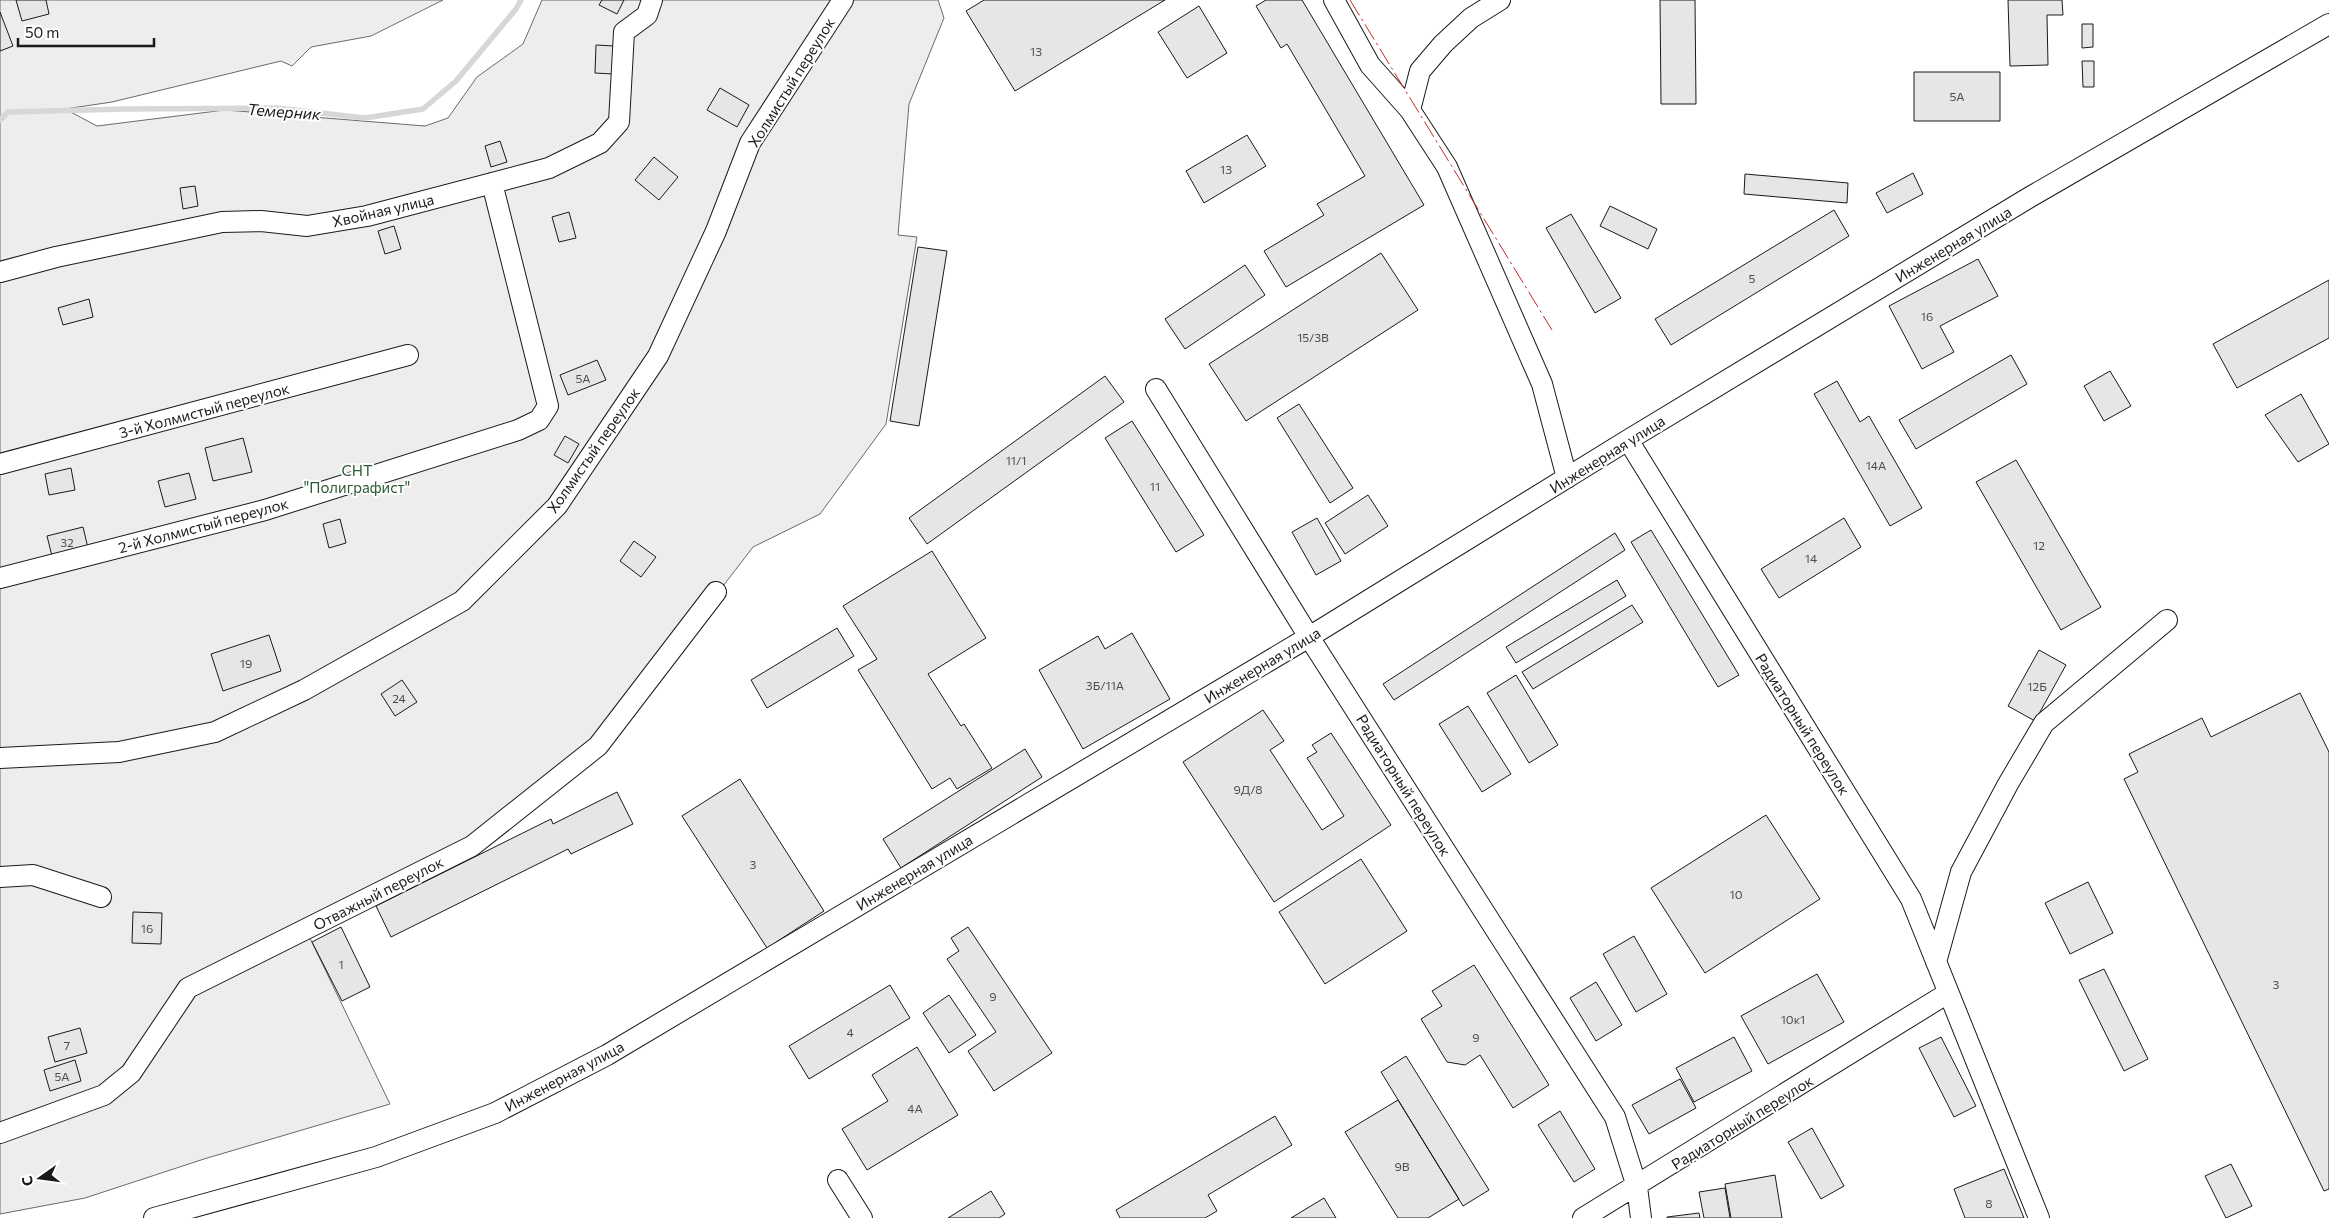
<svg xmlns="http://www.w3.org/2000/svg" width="2329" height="1218" font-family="Commissioner,sans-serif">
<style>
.built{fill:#ededed;stroke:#6a6a6a}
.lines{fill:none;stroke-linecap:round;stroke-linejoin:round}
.stream{stroke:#d7d7d7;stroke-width:5.5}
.building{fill:#e6e6e6;stroke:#1a1a1a}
.minor-casing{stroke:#1a1a1a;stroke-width:22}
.minor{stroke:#fff;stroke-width:20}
.power{stroke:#c62828;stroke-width:1;stroke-dasharray:18 4 2.5 4;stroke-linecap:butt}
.labels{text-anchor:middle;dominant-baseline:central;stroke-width:4;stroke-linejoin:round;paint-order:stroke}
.number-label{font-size:12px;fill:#4d4d4d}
.street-label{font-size:15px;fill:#1a1a1a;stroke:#fff}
.park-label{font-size:15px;fill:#2b5a34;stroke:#fff}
.water-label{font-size:16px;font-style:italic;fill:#1a1a1a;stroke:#fff}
</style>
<rect width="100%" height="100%" fill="#fff"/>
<path class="built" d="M0,0H443L371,36L311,47L292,66L281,61L112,102L65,109L97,126L225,110L425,126L448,118L477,77L523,44L542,0H938L944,18L909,104L898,235L917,237L886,424L820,514L753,547L595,753L511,824L307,932L390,1104L204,1159L85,1198L0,1214Z"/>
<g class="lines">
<path class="stream" d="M0,120L8,112L125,109L276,108L365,118L423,109L456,81L516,9L521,0"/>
</g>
<path class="building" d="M16,0H46L49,14L22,21Z
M602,0H624L617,14L599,5Z
M984,0H1165L1015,91L966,11Z
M1266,0H1302L1424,205L1286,287L1264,251L1324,215L1317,204L1365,176L1287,44L1281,48L1256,6Z
M1660,0H1695L1696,104H1661Z
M2008,0H2062L2063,15H2047L2048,65L2010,66Z
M1199,6L1227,53L1187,78L1158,32Z
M0,12L13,46L0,51Z
M2082,24H2093V47L2082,48Z
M596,45L614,46L613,74L595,73Z
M2082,61H2094V87H2083Z
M1914,72H2000V121H1914Z
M720,88L749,105L737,127L707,110Z
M1247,135L1266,166L1204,203L1186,171Z
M500,141L507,162L491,167L485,146Z
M654,157L678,177L659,200L635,180Z
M1913,173L1923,194L1887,213L1876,193Z
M1745,174L1848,183L1847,203L1744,194Z
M195,186L198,206L183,209L180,188Z
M1610,206L1657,229L1648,249L1600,226Z
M1834,210L1849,236L1671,345L1655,319Z
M569,212L576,238L559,242L552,217Z
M1571,214L1621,298L1595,313L1546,228Z
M394,226L401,249L385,254L378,231Z
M918,247L947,251L919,426L890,421Z
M1381,253L1418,310L1246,421L1209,364Z
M1978,259L1998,296L1940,326L1954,352L1922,369L1889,306Z
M1245,265L1265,295L1185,349L1165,319Z
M2329,280V338L2237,388L2213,344Z
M89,299L93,317L63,325L58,308Z
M2011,355L2027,384L1916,449L1899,420Z
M597,360L606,380L568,395L560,375Z
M2110,371L2131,406L2104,421L2084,386Z
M1105,376L1124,402L927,544L909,518Z
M1837,381L1860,422L1869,416L1922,508L1890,526L1814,394Z
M2301,394L2329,444L2298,462L2265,415Z
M1299,404L1353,488L1330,503L1277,418Z
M1132,421L1204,535L1176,552L1105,438Z
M565,436L579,444L568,463L554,455Z
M243,438L252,472L213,481L205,448Z
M2016,460L2101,607L2061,630L1976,482Z
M71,468L75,490L49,495L45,474Z
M189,473L196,499L165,507L158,481Z
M1368,495L1388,526L1345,554L1325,523Z
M1317,518L1341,561L1316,575L1292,532Z
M1844,518L1861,547L1779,598L1761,569Z
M340,519L346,543L329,548L323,524Z
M83,527L88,548L52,556L47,536Z
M1651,530L1739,675L1718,687L1631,542Z
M1615,533L1625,550L1394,700L1383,684Z
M634,541L656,557L641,577L620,561Z
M932,551L986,638L928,674L961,726L964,724L992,768L957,789L950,778L932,789L858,670L877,659L843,606Z
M1617,580L1626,596L1516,663L1506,647Z
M1632,605L1643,622L1533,689L1522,672Z
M837,628L854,656L767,708L751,680Z
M1132,633L1170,699L1083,749L1039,670L1098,636L1105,649Z
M269,635L281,671L223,691L211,654Z
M2039,650L2066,665L2035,721L2008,706Z
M1516,675L1558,745L1529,763L1487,693Z
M402,680L417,702L395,716L381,694Z
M2300,693L2329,752V1189L2324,1191L2124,779L2138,772L2129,754L2202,718L2211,737Z
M1468,706L1511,774L1482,792L1439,724Z
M1263,710L1284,741L1270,750L1322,830L1344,816L1307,758L1317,752L1312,745L1331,733L1391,825L1274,902L1183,762Z
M1025,749L1042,777L901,868L883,839Z
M740,779L824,911L767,948L682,816Z
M617,792L633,824L571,854L568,849L391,937L376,906L551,819L553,824Z
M1766,815L1820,899L1705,973L1651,888Z
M1361,859L1407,931L1325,984L1279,912Z
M2088,882L2113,933L2070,954L2045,903Z
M133,912L162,913L161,944L132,943Z
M341,927L370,987L342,1001L312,942Z
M968,927L1052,1053L994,1091L968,1051L996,1032L947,959L959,951L951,938Z
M1634,936L1667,994L1636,1012L1603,954Z
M1474,965L1549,1085L1513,1108L1480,1055L1465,1065L1447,1062L1421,1019L1442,1006L1432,991Z
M2104,969L2148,1059L2124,1071L2079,980Z
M1817,974L1844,1022L1768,1064L1741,1016Z
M1596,982L1622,1025L1596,1041L1570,998Z
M890,985L910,1018L809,1079L789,1046Z
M949,995L976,1035L949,1053L923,1013Z
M80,1028L87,1053L55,1062L48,1037Z
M1734,1037L1752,1071L1694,1102L1676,1068Z
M1941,1037L1976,1106L1954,1117L1919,1048Z
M917,1047L958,1115L867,1170L842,1129L888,1101L872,1075Z
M1406,1056L1489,1190L1463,1206L1381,1072Z
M75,1060L81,1081L50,1091L44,1070Z
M1680,1079L1696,1108L1649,1134L1632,1105Z
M1398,1100L1459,1199L1428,1218H1398L1345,1132Z
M1560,1111L1595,1169L1574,1182L1538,1125Z
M1275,1116L1292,1145L1208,1195L1217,1211L1205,1218H1120L1116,1210Z
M1812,1128L1844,1186L1821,1199L1788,1142Z
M2231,1164L2252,1206L2226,1218L2205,1176Z
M2004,1169L2024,1218H1965L1954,1189Z
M1775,1175L1782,1218H1731L1725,1184Z
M1725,1188L1730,1218H1704L1699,1192Z
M991,1191L1005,1214L999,1218H948Z
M1324,1198L1336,1218H1291Z
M1699,1213L1700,1218H1667V1217Z"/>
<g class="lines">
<defs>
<path id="minor" d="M1334,0L1370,65L1410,110L1447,167L1542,384L1567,478
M1410,110L1420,71L1443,44L1471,18L1500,0
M0,272L56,257L222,222L261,221L307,226L367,216L549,168L600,143L619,122L624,32L647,15L652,0
M1156,389L1309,637L1615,1117L1637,1187L1641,1218
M1628,440L1911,899L2039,1218
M0,464L408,355
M0,578L265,510L518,430L539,420L548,406L492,183
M0,758L119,752L215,732L304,690L462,601L557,506L658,356L716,231L750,143L843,0
M0,877L33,875L101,897
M1936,962L1961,872L2008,784L2044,723L2167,620
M0,1133L104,1095L131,1073L188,988L472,846L598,746L716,592
M838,1180L862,1218
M154,1218L376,1157L495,1113L607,1055L1309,637L1628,440L2030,197L2329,24
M1583,1218L1948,993"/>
</defs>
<use href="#minor" class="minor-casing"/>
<use href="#minor" class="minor"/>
<path class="power" d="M1350,0L1552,330"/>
</g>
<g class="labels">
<g class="number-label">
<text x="1036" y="51">13</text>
<text x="1957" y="96">5А</text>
<text x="1226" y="169">13</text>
<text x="1752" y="278">5</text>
<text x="1927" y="316">16</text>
<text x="1313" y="337">15/3В</text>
<text x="583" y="378">5А</text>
<text x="1016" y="460">11/1</text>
<text x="1876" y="465">14А</text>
<text x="1155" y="486">11</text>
<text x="67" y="542">32</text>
<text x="2039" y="545">12</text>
<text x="1811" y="558">14</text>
<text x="246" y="663">19</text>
<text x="1105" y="685">3Б/11А</text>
<text x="2037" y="686">12Б</text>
<text x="399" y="698">24</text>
<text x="1248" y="789">9Д/8</text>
<text x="753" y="864">3</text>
<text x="1736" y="894">10</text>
<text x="147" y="928">16</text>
<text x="341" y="964">1</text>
<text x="2276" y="984">3</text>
<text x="993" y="996">9</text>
<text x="1793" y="1019">10к1</text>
<text x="850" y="1032">4</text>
<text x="1476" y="1037">9</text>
<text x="67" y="1045">7</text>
<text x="62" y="1076">5А</text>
<text x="915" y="1108">4А</text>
<text x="1402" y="1166">9В</text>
<text x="1989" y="1203">8</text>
</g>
<g class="street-label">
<text transform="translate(791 82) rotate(-58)">Холмистый переулок</text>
<text transform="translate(383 210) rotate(-13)">Хвойная улица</text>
<text transform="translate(1953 244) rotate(-31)">Инженерная улица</text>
<text transform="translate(204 410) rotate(-15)">3-й Холмистый переулок</text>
<text transform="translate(593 450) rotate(-55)">Холмистый переулок</text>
<text transform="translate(1607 454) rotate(-32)">Инженерная улица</text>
<text transform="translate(203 525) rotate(-15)">2-й Холмистый переулок</text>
<text transform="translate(1262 665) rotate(-31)">Инженерная улица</text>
<text transform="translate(1803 724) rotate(58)">Радиаторный переулок</text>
<text transform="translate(1404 785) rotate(58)">Радиаторный переулок</text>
<text transform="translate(914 872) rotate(-31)">Инженерная улица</text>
<text transform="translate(378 893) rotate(-27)">Отважный переулок</text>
<text transform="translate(564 1076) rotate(-28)">Инженерная улица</text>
<text transform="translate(1742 1122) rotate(-32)">Радиаторный переулок</text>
</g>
<g class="park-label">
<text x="357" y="470">СНТ<tspan x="357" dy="17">"Полиграфист"</tspan></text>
</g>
<g class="water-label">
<text transform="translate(284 111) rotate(4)">Темерник</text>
</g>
</g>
<g transform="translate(40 1178) rotate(256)" stroke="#ffffff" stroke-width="4" paint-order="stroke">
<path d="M0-4L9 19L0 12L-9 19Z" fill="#1a1a1a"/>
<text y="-8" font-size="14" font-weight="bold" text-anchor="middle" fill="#1a1a1a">С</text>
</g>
<path d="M18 38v8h136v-8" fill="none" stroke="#1a1a1a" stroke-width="2.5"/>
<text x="25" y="38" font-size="15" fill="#1a1a1a" stroke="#ffffff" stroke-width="4" paint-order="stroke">50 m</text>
</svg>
